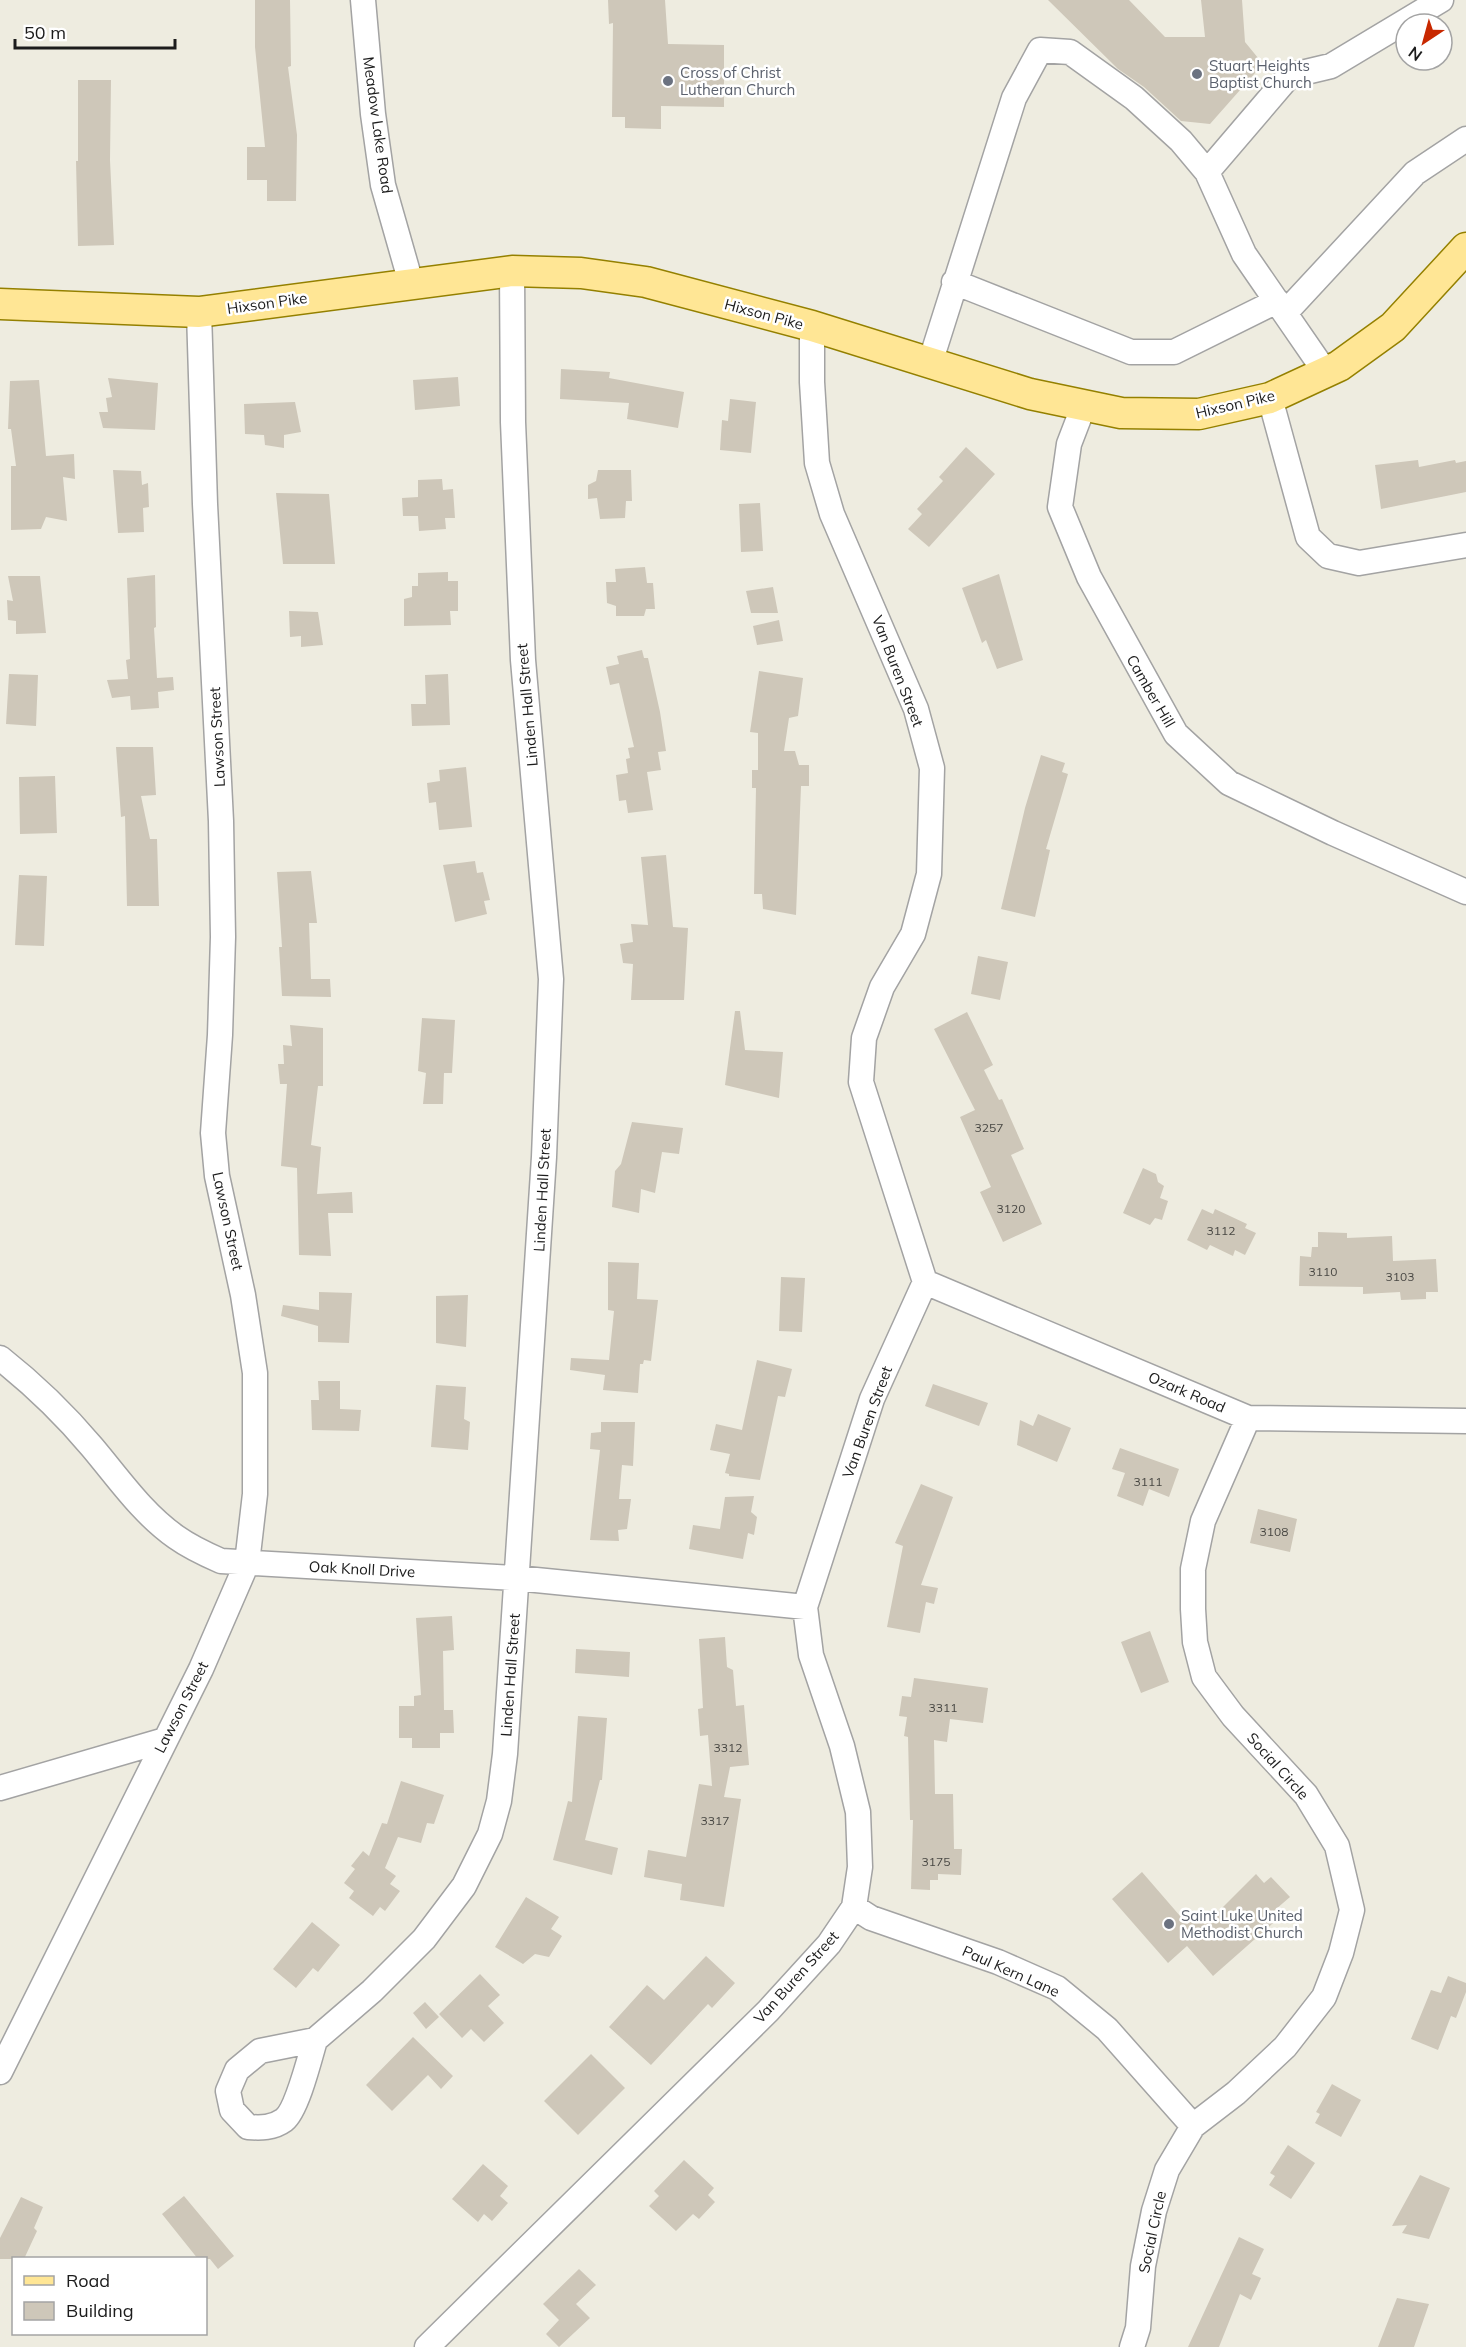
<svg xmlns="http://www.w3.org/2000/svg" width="1466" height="2347" font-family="Mulish,sans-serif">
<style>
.building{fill:#cec7b9}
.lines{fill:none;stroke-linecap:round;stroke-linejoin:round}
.minor-casing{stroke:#a3a3a3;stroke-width:27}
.major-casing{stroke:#948000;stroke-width:33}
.minor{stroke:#fff;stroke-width:24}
.major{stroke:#ffe695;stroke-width:30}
.worship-dot{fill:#6b7280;stroke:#fff;stroke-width:2}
.labels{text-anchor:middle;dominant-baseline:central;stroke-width:5;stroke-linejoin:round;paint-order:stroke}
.number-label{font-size:12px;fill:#484743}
.worship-label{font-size:15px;fill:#5b616d;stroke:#fff;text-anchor:start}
.street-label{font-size:15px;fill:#1c1c1c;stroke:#fff}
</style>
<rect width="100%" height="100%" fill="#eeece0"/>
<path class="building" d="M255,0H290L291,66L288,67L297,135L296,201H267V180H247V147H265L255,47Z
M608,0H665L668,44L724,45V107L661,106V129L625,128V117H612L613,23L609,24Z
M1048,0H1129L1165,37H1205L1201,0H1242L1245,42L1263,64L1210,124L1181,121L1144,87L1118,69Z
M78,80H111L110,160L114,245L78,246L76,161H78Z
M561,369L610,372L609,378L684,392L678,428L627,419L629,403L560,399Z
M458,377L460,406L415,410L413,380Z
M108,378L158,383L155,430L103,428L99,412H108L106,398L112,397Z
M39,380L46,456L74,454L75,479L63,477L67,521L46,517L41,529L11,530V466H16L11,429H8L10,381Z
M730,399L756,402L751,453L720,450L722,420L728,421Z
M295,402L301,432L284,435V448L265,445L264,435L245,434L244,404Z
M966,447L995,474L929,547L908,529L922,514L917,509L943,481L939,477Z
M1418,460L1419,467L1455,460L1456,463L1466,461V492L1381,509L1375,465Z
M113,470L141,471L142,485L148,483L149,507L143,508L144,532L118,533Z
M598,470H631L632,501H626L625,518L600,519L597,498L588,499V485L596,481Z
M442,479L443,490L453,489L455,518H445L446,529L419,531L418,516H403L402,498L418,497V480Z
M276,493L329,494L335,564H283Z
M760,503L763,551L741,552L739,504Z
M645,567L647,583H653L655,609H646L644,616H616V606L607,603L606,582H616L615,569Z
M448,572V581H458V611H450L451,625L404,626V599L412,597V586H418V573Z
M999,574L1023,660L997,669L986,640L982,643L962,588Z
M155,575L156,627L154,628L157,678L173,677L174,690L158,692L159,708L131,710L130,696L112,698L107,680L128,679L126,660L130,659L127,578Z
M8,576H40L46,633L16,634V621L8,620L7,600L13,601Z
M773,587L778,613H751L746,591Z
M289,611L318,612L323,645L301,647V636L290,637Z
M779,620L783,641L757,645L753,626Z
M642,650L644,658H648L660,712L666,751L658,752L661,770L647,772L653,810L628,813L626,800L619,801L616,775L628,773L626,759L630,758L628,748L634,747L619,683L610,685L606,667L619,664L617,656Z
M759,671L803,678L798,716L789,718L784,751H795L799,765H809V786H801L796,915L763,909L762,894H754L756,788H752V770H758V733L750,732Z
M9,674L38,675L36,726L6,724Z
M448,674L450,725L412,726L411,704H426L425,675Z
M116,747H153L156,795L141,796L150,839H157L159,906H127L125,816L121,817Z
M1041,755L1065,763L1062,772L1068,774L1046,849L1050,850L1035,917L1001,909L1025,808Z
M466,767L472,827L439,830L436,802L429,803L427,783L440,781L439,770Z
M55,776L57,833L20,834L19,777Z
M666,855L673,927L688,928L684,1000H631L633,964L623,963L620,944L633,942L631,924L648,925L641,857Z
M475,861L477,873L483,872L490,900L484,901L487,914L455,922L443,865Z
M311,871L317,923H309L311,979H330L331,997L282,996L279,947H282L277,872Z
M19,875L47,876L44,946L15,945Z
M978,956L1008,962L1000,1000L971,994Z
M735,1011H740L745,1050L783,1052L779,1098L725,1085Z
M967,1012L993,1065L984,1070L999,1100L1002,1099L1024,1149L1011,1155L1042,1224L1003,1242L980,1192L991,1187L960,1117L975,1110L934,1029Z
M422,1018L455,1020L452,1073H444L443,1104H423L426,1073L418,1071Z
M290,1025L323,1028V1086H318L311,1145L321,1147L317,1194L352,1192L353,1213H328L331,1256L299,1255L297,1168L281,1166L287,1084H280L278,1064H284L283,1045L292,1046Z
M632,1122L683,1128L679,1154L662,1152L655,1193L641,1189L639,1213L612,1207L615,1171L621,1164Z
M1143,1168L1156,1174L1158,1182L1164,1186L1160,1198L1168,1201L1162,1220L1155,1218L1150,1225L1123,1213Z
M1202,1209L1213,1214L1215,1209L1247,1224L1245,1228L1256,1233L1245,1255L1235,1250L1233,1256L1210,1245L1207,1250L1187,1240Z
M1318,1232L1347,1233V1238L1392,1236L1393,1261L1436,1259L1438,1292H1426V1299L1401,1300L1400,1292L1363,1294V1287L1299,1286L1300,1256L1311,1257L1312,1247H1318Z
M608,1262L639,1263L637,1299L658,1300L651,1361L644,1360L643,1364H640L638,1393L603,1390L605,1375L570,1370L571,1358L609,1360L614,1311L608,1310Z
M781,1277L805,1278L802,1332L779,1331Z
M319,1292L352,1293L349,1343L318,1342V1326L281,1316L283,1305L319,1310Z
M468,1295L466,1347L436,1343V1296Z
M757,1360L792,1369L785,1397L778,1396L760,1480L729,1476V1474L725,1473L730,1454L710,1450L716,1424L742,1430Z
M318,1381H340V1409L361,1410L359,1431L312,1430L311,1400H319Z
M933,1384L988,1403L979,1426L925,1406Z
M436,1385L466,1387L464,1419L470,1422L468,1450L431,1447Z
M1038,1414L1071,1428L1057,1462L1017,1445L1020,1420L1033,1426Z
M601,1422H635L633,1466L622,1465L619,1499H631L627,1529L618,1530L619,1541L590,1540L600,1450L590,1449L591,1433L601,1432Z
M1120,1448L1179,1469L1169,1497L1149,1489L1143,1506L1117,1496L1125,1473L1112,1469Z
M921,1484L953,1497L921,1585L938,1588L934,1604L926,1602L920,1633L887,1627L903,1546L895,1543Z
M754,1496L751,1512L757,1517L754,1535L748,1533L743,1559L689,1549L693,1525L720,1529L725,1497Z
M1258,1509L1297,1519L1290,1552L1250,1543Z
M452,1616L454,1650L443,1651L444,1710H453L454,1733H440V1748H412V1738H399V1706H414V1696L421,1695L416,1618Z
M1150,1631L1169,1682L1141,1693L1121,1642Z
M725,1637L727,1667L733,1670L736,1706L744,1705L749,1765L730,1767L724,1797L741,1799L724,1907L680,1900L682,1884L644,1877L648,1850L686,1857L699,1784L712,1786L708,1735L700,1736L698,1709L703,1708L699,1639Z
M576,1649L630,1652L629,1677L575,1673Z
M914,1678L988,1688L983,1723L950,1719L947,1742L934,1740L935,1794H953L954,1849H962L961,1875L938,1874V1880H930V1890L911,1889L913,1820H910L908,1737L904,1736L907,1717L899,1716L902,1696L911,1697Z
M578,1716L607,1718L602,1780H600L585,1840L618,1848L612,1875L553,1860L568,1801L572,1802Z
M401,1781L444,1795L434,1824L427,1823L421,1843L398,1837L385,1868L396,1876L390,1884L400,1891L385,1911L380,1907L373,1916L349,1898L354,1891L344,1883L355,1869L351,1866L363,1851L369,1856L382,1823L387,1824Z
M1142,1872L1187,1924L1197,1915L1205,1925L1256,1874L1264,1883L1271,1877L1290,1897L1268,1916L1273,1923L1213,1976L1187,1946L1168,1963L1112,1899Z
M526,1897L559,1917L551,1929L562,1936L549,1957L535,1954L523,1964L495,1947Z
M312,1922L340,1945L318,1972L313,1968L296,1988L273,1969Z
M706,1956L735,1983L712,2008L708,2004L651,2065L609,2027L647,1985L664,2000Z
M480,1974L500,1995L488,2006L504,2023L484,2042L471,2029L462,2038L439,2014Z
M1448,1976L1466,1983V1992L1456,2018L1451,2016L1438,2050L1411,2039L1431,1990L1441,1993Z
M425,2002L439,2017L426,2029L413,2013Z
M413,2037L453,2076L441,2089L428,2075L392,2111L366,2085Z
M591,2054L625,2088L578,2135L544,2101Z
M1332,2084L1361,2100L1341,2137L1315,2123L1320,2114L1316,2112Z
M1288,2145L1315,2163L1291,2199L1269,2185L1275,2176L1270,2173Z
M684,2160L714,2188L708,2195L715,2202L699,2219L693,2214L676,2231L649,2206L659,2196L654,2191Z
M483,2164L508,2186L500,2196L508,2203L492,2221L484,2214L478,2222L452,2199Z
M1420,2175L1450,2188L1429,2239L1402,2233L1407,2225L1392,2226Z
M184,2196L234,2256L218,2269L210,2259H198L162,2214Z
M21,2197L43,2207L34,2228L37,2231L24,2259H0V2238Z
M1239,2237L1264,2249L1252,2274L1261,2278L1251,2300L1240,2294L1219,2347H1188Z
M579,2269L596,2285L576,2304L590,2318L559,2347L546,2334L559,2320L543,2304Z
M1397,2298L1429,2304L1414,2347H1378Z"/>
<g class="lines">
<defs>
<path id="minor" d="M363,0L373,114L383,185L411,283
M1207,172L1289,76L1331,66L1441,0
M954,282L1131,352H1174L1277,301
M1285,313L1415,173L1466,139
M930,363L1014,98L1040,50L1070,52L1134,98L1181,141L1207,172L1244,254L1326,373
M1270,398L1308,537L1328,556L1359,563L1466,545
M1084,405L1069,444L1060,507L1089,577L1176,734L1229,783L1333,833L1466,892
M925,1282L1248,1418L1466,1421
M0,1358C33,1384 65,1415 92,1447C119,1479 142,1513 176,1537C190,1547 205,1554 221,1561L516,1578L805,1607
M0,1788L165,1740
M854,1907L871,1918L998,1962L1057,1988L1107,2029L1193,2126
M315,2040C310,2057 297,2110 284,2120C273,2128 261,2128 248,2127L232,2110L228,2091L237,2070L260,2051L315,2040L372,1991L424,1939L464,1886L490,1834L499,1801L505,1754L544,1157L551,979L523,660L513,422L512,271
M0,2072L201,1669L247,1563L255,1494V1373L243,1295L217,1176L213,1133L220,1035L223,937L221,821L205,504L199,312
M427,2347L768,2011L829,1944L854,1907L860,1867L858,1812L842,1746L811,1655L805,1607L872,1399L925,1282L861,1082L864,1038L882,987L913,934L929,874L932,768L916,709L832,514L817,463L812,382V326
M1132,2347L1138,2328L1143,2266L1154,2211L1167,2170L1193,2126L1236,2093L1285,2047L1324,1997L1341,1953L1352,1910L1337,1846L1306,1795L1233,1716L1204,1677L1195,1642L1193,1609V1569L1203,1521L1248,1418"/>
<path id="major" d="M0,304L199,312L512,271L581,273L646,282L812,326L1030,394L1121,413L1199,414L1270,398L1339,366L1393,327L1466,248"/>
</defs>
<use href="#minor" class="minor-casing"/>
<use href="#major" class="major-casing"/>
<use href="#minor" class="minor"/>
<use href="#major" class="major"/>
</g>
<g class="worship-dot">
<circle cx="1197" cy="74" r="6"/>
<circle cx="668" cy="81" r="6"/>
<circle cx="1169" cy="1924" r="6"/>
</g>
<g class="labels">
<g class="number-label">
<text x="989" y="1127">3257</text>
<text x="1011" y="1208">3120</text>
<text x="1221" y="1230">3112</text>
<text x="1323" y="1271">3110</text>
<text x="1400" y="1276">3103</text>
<text x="1148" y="1481">3111</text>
<text x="1274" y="1531">3108</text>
<text x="943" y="1707">3311</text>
<text x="728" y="1747">3312</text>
<text x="715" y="1820">3317</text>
<text x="936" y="1861">3175</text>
</g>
<g class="worship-label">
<text x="1209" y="65">Stuart Heights<tspan x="1209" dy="17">Baptist Church</tspan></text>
<text x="680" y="72">Cross of Christ<tspan x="680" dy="17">Lutheran Church</tspan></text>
<text x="1181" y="1915">Saint Luke United<tspan x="1181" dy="17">Methodist Church</tspan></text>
</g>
<g class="street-label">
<text transform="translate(378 125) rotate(82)">Meadow Lake Road</text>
<text transform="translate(267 303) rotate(-8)">Hixson Pike</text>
<text transform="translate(764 314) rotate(15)">Hixson Pike</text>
<text transform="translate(1235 404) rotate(-13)">Hixson Pike</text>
<text transform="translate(898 671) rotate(69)">Van Buren Street</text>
<text transform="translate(1151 691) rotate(60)">Camber Hill</text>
<text transform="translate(527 705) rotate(-95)">Linden Hall Street</text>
<text transform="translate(217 737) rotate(-93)">Lawson Street</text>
<text transform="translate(542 1190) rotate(-87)">Linden Hall Street</text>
<text transform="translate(228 1221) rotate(78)">Lawson Street</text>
<text transform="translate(1187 1392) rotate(23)">Ozark Road</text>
<text transform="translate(867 1422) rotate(-70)">Van Buren Street</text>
<text transform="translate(362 1569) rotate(3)">Oak Knoll Drive</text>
<text transform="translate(510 1675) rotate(-86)">Linden Hall Street</text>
<text transform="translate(181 1707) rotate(-63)">Lawson Street</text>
<text transform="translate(1278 1766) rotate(48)">Social Circle</text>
<text transform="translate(1011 1971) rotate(24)">Paul Kern Lane</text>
<text transform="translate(796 1977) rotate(-48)">Van Buren Street</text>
<text transform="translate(1152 2232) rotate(-78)">Social Circle</text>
</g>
</g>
<rect x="12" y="2257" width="195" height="78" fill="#ffffff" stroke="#a4a4a4" stroke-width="1.5"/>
<rect x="24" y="2276" width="30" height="9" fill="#ffe695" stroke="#a4a4a4" stroke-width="1.5"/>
<text x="66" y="2287" font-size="18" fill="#1c1c1c">Road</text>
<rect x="24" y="2302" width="30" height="18" fill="#cec7b9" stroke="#a4a4a4" stroke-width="1.5"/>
<text x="66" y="2317" font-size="18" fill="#1c1c1c">Building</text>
<g transform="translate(1424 42) rotate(216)"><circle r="28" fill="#ffffff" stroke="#a4a4a4" stroke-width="1.5"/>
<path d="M0-4.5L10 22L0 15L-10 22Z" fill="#c82800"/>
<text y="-9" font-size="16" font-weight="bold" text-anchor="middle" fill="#1c1c1c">N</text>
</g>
<path d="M15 39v9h160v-9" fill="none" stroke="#1c1c1c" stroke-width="3"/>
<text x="24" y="39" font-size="18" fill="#1c1c1c" stroke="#ffffff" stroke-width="4.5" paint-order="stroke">50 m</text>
</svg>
